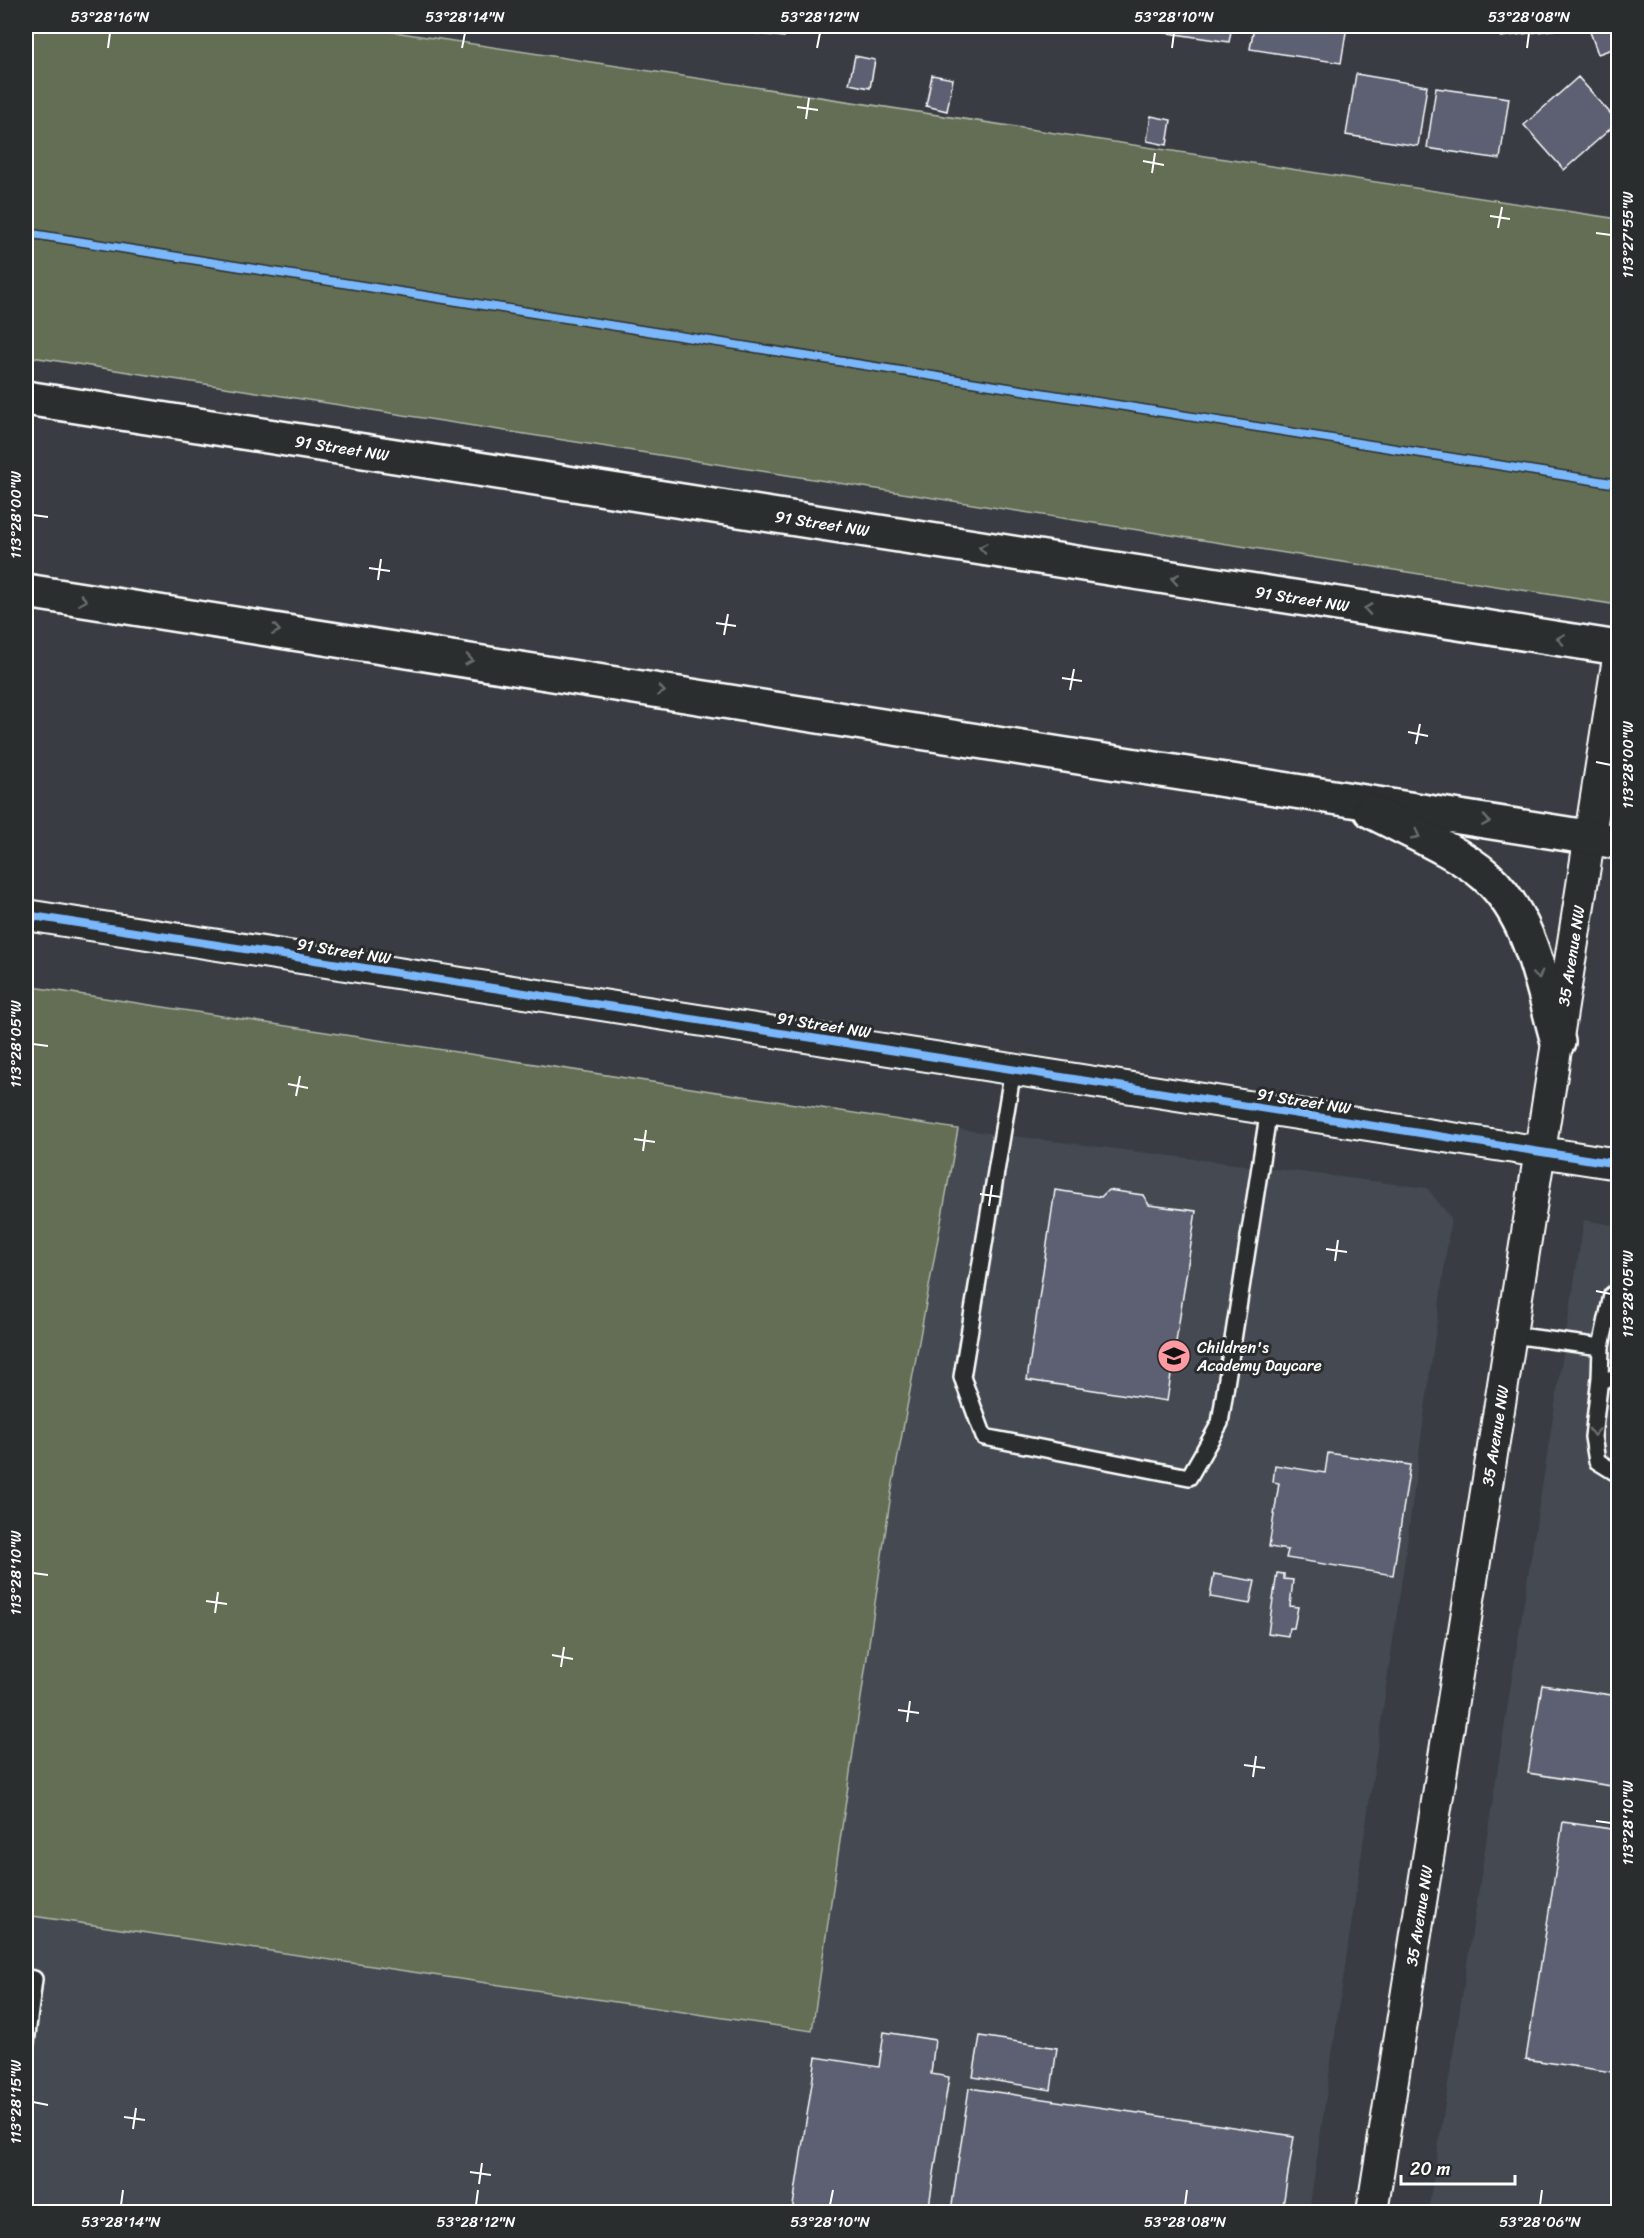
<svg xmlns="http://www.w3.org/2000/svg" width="1644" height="2238" font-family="Sriracha,sans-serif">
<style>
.built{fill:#444851}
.green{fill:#646e55;stroke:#b2b6aa;stroke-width:1.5}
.building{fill:#5d6173;stroke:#fff;stroke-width:1.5}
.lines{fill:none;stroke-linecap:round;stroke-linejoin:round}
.lane-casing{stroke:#fff;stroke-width:20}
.street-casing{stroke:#fff;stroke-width:34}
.secondary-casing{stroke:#fff;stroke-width:38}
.lane{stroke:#2a2d2e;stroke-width:15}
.street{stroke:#2a2d2e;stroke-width:30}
.secondary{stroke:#2a2d2e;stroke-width:33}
.cycleway-casing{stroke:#2a2d2e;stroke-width:11}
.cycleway{stroke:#7ab7fb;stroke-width:8}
.oneway{stroke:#6a6c6d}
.ticks{fill:none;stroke:#fff;stroke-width:2}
.labels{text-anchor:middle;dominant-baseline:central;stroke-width:6;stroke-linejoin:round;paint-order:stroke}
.street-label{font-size:16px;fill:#fff;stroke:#2a2d2e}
.poi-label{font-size:16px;fill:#fff;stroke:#2a2d2e;text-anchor:start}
.neatline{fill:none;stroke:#fff;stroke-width:2}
.ticks-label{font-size:15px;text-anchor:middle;fill:#fff}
</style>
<rect width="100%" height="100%" fill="#393d43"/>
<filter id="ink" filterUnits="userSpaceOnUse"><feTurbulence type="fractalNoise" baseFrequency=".0167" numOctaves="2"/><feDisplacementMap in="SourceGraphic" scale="12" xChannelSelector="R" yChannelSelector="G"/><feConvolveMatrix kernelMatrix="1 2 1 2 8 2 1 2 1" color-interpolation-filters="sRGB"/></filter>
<g filter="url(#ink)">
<path class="built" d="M958,1129L1427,1188L1451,1218L1403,1572L1309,2212H26V1915L812,2031L891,1494Z
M1584,1220L1618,1226V2212H1428Z"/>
<path class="green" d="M26,26H355L1618,219V605L26,356Z
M26,986L958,1129L891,1494L812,2031L26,1915Z"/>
<path class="building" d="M738,26H785L784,37L737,31Z
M990,26H1025L1024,34L990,28Z
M1099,26H1133L1132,31Z
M1156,26H1232L1229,42L1155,31Z
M1254,26H1347L1341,63L1250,49Z
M1499,26H1572V27L1501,37Z
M1588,26H1618V47L1598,54Z
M855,56L875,60L870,88L849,84Z
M1356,74L1427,86L1418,146L1346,135Z
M932,75L953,79L947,111L926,106Z
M1578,77L1618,122L1564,170L1524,125Z
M1436,88L1509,98L1500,159L1427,148Z
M1151,116L1171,120L1167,145L1147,141Z
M1055,1190L1101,1197L1108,1190L1143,1195L1149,1205L1196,1211L1167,1401L1027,1380Z
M1618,1315V1363L1612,1362Z
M1328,1453L1410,1465L1393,1575L1286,1558L1288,1550L1269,1547L1279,1483L1273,1482L1275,1465L1325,1473Z
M1277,1573L1284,1574V1579L1293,1580L1290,1606L1298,1607L1294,1628H1289L1288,1636L1268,1633Z
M1214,1574L1255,1581L1250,1604L1210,1597Z
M1542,1685L1618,1696V1787L1528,1773Z
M1563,1822L1618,1830V2073L1526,2059Z
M884,2032L935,2040L931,2074L949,2077L928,2212H792L816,2057L879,2067Z
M980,2036L1057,2048L1051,2090L973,2077Z
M969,2088L1294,2136L1282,2212H951Z"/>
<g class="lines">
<defs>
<path id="lane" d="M1013,1069L962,1377L984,1437L1189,1477L1220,1423L1269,1109
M1618,1290L1612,1295L1601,1347L1600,1378L1618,1380
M1512,1335L1601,1347
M1600,1378L1593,1437L1597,1461L1618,1474
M26,1978L34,1979L26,2043"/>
<g id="street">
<path d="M26,915L1618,1164"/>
<path id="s1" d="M1372,2212L1618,658"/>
</g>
<g id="secondary">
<path id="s2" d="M26,398L1618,648"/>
<path d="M26,591L1618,842"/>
<path d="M1371,811C1405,829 1459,852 1486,876C1532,917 1542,986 1558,1042"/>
</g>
</defs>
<use href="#lane" class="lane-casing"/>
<use href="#street" class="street-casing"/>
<use href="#secondary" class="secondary-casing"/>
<use href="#lane" class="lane"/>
<use href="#street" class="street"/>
<use href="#secondary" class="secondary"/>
<defs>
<path id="cycleway" d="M26,233L1618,484
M26,915L1618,1164"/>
</defs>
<use href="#cycleway" class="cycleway-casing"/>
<use href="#cycleway" class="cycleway"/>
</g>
<defs><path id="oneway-chevron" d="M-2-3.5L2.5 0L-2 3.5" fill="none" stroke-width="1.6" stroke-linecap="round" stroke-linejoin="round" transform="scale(1.5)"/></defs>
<g class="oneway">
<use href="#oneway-chevron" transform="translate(983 548) rotate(-171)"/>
<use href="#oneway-chevron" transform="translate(1175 579) rotate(-171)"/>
<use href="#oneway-chevron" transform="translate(83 600) rotate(9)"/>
<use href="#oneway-chevron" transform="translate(1368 609) rotate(-171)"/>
<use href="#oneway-chevron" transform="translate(276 630) rotate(9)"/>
<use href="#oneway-chevron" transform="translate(1561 639) rotate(-171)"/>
<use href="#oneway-chevron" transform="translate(469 660) rotate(9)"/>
<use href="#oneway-chevron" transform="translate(661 691) rotate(9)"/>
<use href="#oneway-chevron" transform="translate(1486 821) rotate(9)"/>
<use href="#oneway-chevron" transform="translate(1416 835) rotate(27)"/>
<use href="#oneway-chevron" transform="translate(1538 975) rotate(74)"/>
<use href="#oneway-chevron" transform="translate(1594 1432) rotate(93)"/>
</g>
</g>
<path class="ticks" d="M108,48L110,33M462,48L465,33M817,48L820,33M1172,48L1174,33M1527,48L1529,33M797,107L818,110M806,119L809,98M1143,161L1164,165M1152,173L1155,153M1490,216L1510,219M1498,228L1502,207M1596,233L1611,235M33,515L48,517M369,568L390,571M378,580L381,559M716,623L736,626M724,635L728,614M1062,678L1082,681M1070,690L1074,669M1408,732L1428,736M1416,744L1420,724M1596,762L1611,765M33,1044L48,1046M288,1084L308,1088M296,1096L300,1076M634,1139L655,1142M643,1151L646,1130M980,1194L1001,1197M989,1206L992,1185M1326,1249L1347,1252M1335,1261L1338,1240M1596,1291L1611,1294M33,1573L48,1575M206,1601L227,1604M215,1613L218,1592M552,1655L573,1659M561,1667L564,1647M898,1710L919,1713M907,1722L910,1701M1244,1765L1265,1768M1253,1777L1256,1756M1596,1821L1611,1823M33,2102L48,2105M124,2117L145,2120M133,2129L136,2108M470,2172L491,2175M479,2184L482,2163M121,2205L123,2190M476,2205L478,2190M830,2205L833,2190M1185,2205L1187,2190M1540,2205L1542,2190"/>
<defs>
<symbol id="school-disc" viewBox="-11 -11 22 22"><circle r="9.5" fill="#ff9aa2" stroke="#2a2d2e"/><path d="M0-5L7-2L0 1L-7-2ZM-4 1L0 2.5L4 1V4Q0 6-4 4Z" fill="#111"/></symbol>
</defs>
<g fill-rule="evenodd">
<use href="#school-disc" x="1155" y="1337" width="38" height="38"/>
</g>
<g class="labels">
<g class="street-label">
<text stroke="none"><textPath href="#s2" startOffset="320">91 Street NW</textPath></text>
<text stroke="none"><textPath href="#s2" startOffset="806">91 Street NW</textPath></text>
<text stroke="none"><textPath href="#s2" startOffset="1292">91 Street NW</textPath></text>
<text transform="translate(344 951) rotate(9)">91 Street NW</text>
<text stroke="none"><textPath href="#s1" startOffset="1272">35 Avenue NW</textPath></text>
<text transform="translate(824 1025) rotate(9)">91 Street NW</text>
<text transform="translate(1304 1101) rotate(9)">91 Street NW</text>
<text stroke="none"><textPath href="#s1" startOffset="786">35 Avenue NW</textPath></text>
<text stroke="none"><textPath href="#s1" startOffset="300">35 Avenue NW</textPath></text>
</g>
<g class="poi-label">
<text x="1197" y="1347">Children's<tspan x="1197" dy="18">Academy Daycare</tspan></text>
</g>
</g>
<rect width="1644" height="2238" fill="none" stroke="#2a2d2e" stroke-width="66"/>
<path d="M1401 2175v9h114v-9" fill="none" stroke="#ffffff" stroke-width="3"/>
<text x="1410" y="2175" font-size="18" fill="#ffffff" stroke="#2a2d2e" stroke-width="4.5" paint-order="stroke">20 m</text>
<rect x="33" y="33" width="1578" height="2172" class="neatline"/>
<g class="ticks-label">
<text x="110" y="22">53°28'16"N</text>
<text x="465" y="22">53°28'14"N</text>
<text x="820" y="22">53°28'12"N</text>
<text x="1174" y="22">53°28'10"N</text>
<text x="1529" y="22">53°28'08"N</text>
<text transform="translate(1628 235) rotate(-90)" y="5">113°27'55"W</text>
<text transform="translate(16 515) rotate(-90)" y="5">113°28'00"W</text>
<text transform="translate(1628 765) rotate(-90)" y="5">113°28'00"W</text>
<text transform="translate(16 1044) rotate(-90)" y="5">113°28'05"W</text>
<text transform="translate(1628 1294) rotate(-90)" y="5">113°28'05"W</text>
<text transform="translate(16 1573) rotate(-90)" y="5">113°28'10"W</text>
<text transform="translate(1628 1823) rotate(-90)" y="5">113°28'10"W</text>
<text transform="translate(16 2102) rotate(-90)" y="5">113°28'15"W</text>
<text x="121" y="2227">53°28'14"N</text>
<text x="476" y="2227">53°28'12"N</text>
<text x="830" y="2227">53°28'10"N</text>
<text x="1185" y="2227">53°28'08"N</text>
<text x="1540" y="2227">53°28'06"N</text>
</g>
</svg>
